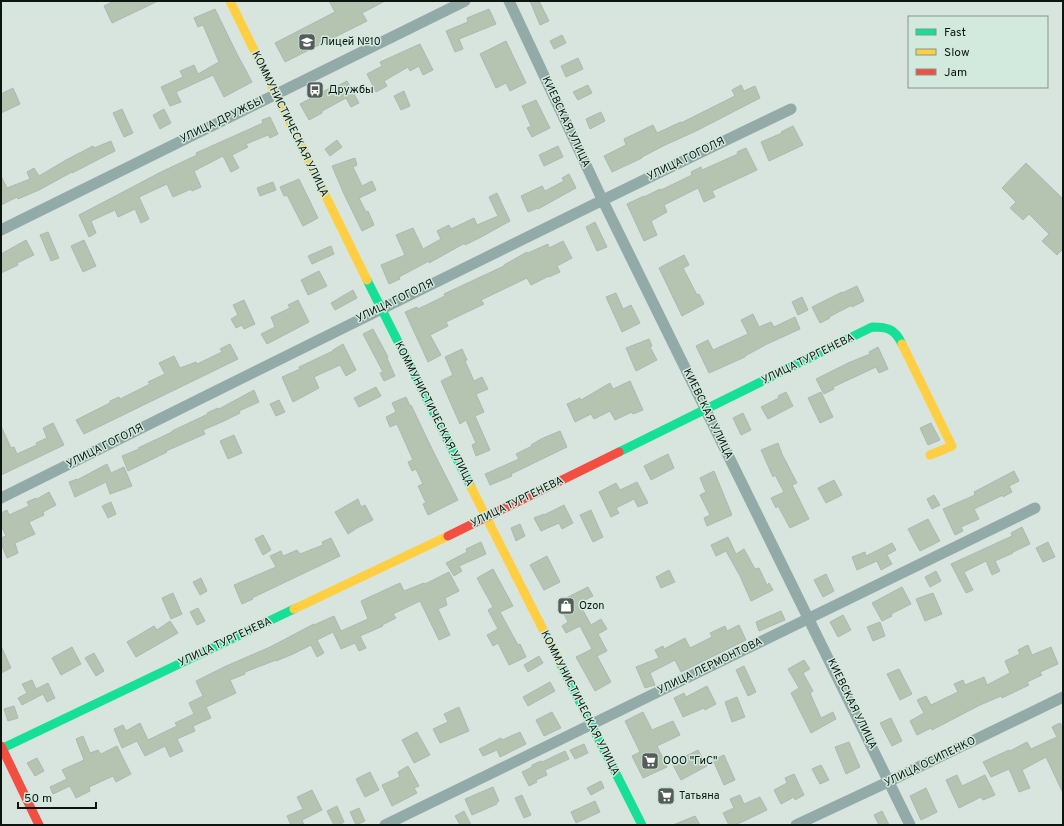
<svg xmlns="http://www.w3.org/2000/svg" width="1064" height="826" font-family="Overpass,sans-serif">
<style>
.building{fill:#b5c4b0;stroke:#afb7b1}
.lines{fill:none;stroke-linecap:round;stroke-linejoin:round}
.street{stroke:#92aaa8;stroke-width:11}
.fast{stroke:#16e098;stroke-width:9}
.slow{stroke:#ffcf43;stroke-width:9}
.jam{stroke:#f24e42;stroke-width:9}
.labels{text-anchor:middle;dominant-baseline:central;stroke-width:3;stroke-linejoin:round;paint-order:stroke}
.poi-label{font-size:11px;fill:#0d1511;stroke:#d2eade;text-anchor:start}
.street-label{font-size:11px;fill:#0d1511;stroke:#d2eade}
</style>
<rect width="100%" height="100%" fill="#d8e4de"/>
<path class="building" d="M114,1H158L112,23L104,6Z
M329,1H385L362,13L367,21L285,62L275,43L335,12Z
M530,1H539L549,21L540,25Z
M215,9L236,52L252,82L224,97L213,75L176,92L181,102L170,106L161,87L183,77L180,71L194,65L198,74L219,62L203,25L198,27L194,18Z
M489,9L496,24L459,39L463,49L455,52L446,31L468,22L467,18Z
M562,35L566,43L554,49L550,41Z
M506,41L526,83L510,91L506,83L496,88L480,54Z
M420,44L433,70L423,75L419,66L410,71L408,67L384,81L387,86L376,92L367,74L382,66L380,62Z
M578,58L583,69L566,77L561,66Z
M347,81L359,103L351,107L346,98L322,111V113L309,120L300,104L330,88V90Z
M588,85L592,93L578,100L573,92Z
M741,85L744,91L755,86L760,98L696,131L663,146L642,157V158L612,172L604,156L626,145L624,139L653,125L657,133L681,122V123L735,96L732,90Z
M13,88L20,104L1,113V94Z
M404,91L410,106L401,110L394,96Z
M536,100L550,128L532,137L527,128L531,126L522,106Z
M122,109L133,133L124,137L113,113Z
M164,109L171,123L160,129L153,115Z
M601,112L605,121L590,129L586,119Z
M270,117L278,134L270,138L268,135L246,144L248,147L232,155L239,168L231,172L223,156L194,171L201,187L192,191L191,189L173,197L167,184L139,197L149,219L141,223L135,209L118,217L115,210L91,221L96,233L89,237L79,215L161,172L197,155L196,153L263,123L262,120Z
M793,126L803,145L769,161L761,142L782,133L781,132Z
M337,140L342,147L330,156L325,149Z
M111,141L115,151L101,158L82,168L72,173V172L39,190L18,199L17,197L1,205V176L7,188L30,179L27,172L34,168L39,176L66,160L93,146L94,148Z
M558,146L563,157L544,166L539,155Z
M746,148L757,170L712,191L715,197L704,202L698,188L664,205L667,212L651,221L657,235L644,241L627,204L644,196V197L660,189L661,190L692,175L691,172L701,167L702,170L738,154L737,152Z
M355,158L357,165L353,167L362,186L372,181L376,190L359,198L366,212L368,211L374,225L362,231L344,194L332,166Z
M1026,163L1063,199V249L1057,255L1042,241L1049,234L1029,214L1023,220L1010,208L1016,202L1002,188Z
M569,174L576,188L538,209V208L528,212L521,196L542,186L545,191L564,181L562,178Z
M299,179L318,218L303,226L287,195L284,196L280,187Z
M273,182L276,190L260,196L257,188Z
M497,193L510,221L483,236L465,245V243L429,263V261L399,277L400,279L389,284L381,265L405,255L396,235L413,228L423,249L441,239L437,231L449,225L451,229L474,218L477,225L498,216L489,197Z
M595,222L607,247L597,251L586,227Z
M48,232L59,258L51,261L40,235Z
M26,240L34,255L17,263L18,265L1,273V254Z
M84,240L96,266L83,272L71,246Z
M563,241L572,258L557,266L560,272L549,277V276L531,285L527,278L481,300L484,304L446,322L448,326L430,335L441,355L428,362L405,312L417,307L418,309L445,296L444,294L504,266V265L527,252L528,253L548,244L549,248Z
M331,246L334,254L312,264L308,256Z
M684,255L689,265L683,268L697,295L699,294L704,304L682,316L659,268Z
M319,271L327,286L308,295L301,280Z
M857,286L864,301L852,307V305L829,317L830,318L820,323L812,307L842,292V293Z
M353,290L357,298L335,310L331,303Z
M616,293L623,309L631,305L640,323L622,332L606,297Z
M802,297L808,310L798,315L792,302Z
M244,300L255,324L244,329L242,325L236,328L231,319L238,315L233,305Z
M298,300L309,322L267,344L261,334L275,327L271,317L290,308L288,305Z
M753,314L759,327L771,322L774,327L795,317L800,329L767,344L745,356V357L709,373L696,346L708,340L713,350L748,334L741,320Z
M373,329L388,357L387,358L395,376L384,381L380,373L383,372L363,334Z
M649,339L652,346L650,347L657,360L636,371L626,348Z
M230,344L238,359L84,434L76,420L110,403V401L119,397L120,399L150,384L148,382L165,374L159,363L174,356L180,368L196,362L197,364L222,352L220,349Z
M343,344L356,370L346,376L340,365L314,377L319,388L293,402L282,377L300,369L299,367L333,351V350Z
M878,347L888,369L879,373L876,367L833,387L834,389L824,394L816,379L848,363L870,354L869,352Z
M462,349L467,360L465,361L474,381L482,377L488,389L476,394L484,412L475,416L490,450L476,456L472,445L476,443L466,420L460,424L441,381L453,375L445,357Z
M630,381L643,410L633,414L632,412L615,420L610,411L594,419L591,414L575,422L567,404L580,398L581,400L610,383L613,389Z
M376,387L381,396L359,407L354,398Z
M254,390L259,402L239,411L240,413L224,421L203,430L205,434L166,451L167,452L128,471L122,456L139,449L138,448L172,432V431L208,414L207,413L218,408L219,409Z
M786,392L793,406L768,419L761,407L779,398L778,396Z
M821,392L833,417L820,423L808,398Z
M406,397L410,406L411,405L433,451L458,500L428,515L423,504L426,503L418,486L423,484L416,469L412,471L408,462L413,460L397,424L390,427L386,417L396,412L392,403Z
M279,400L285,412L276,416L270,404Z
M743,413L751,430L741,435L733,418Z
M53,423L64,445L1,475V426L11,448L14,447L17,454L37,445L36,443L47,438L43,428Z
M931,423L940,440L928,445L920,428Z
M560,431L567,447L511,474L512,476L490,485L485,474L519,459L516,454L532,446L531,445L541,439Z
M234,435L242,453L228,459L220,441Z
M778,443L782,454L797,483L792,485L809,519L790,528L778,506L776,508L771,498L784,492L775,475L773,477L761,450Z
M668,454L674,468L651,480L644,466Z
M107,464L111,473L124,467L132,486L110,494L106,482L75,497L69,482L77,479V480Z
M714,471L732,515L707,526L704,518L710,515L700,495L706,492L700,478Z
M1014,471L1019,481L1009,486L1012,492L1003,497V495L974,509L979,519L961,527L963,531L955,535L943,509L975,495L974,492Z
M834,480L842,495L826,503L818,488Z
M637,482L648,503L638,507L634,499L616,508L619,513L611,517L599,492L616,483L620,490Z
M49,492L56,505L43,512L44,515L29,522L35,534L15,543L18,553L7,558L1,543V538L6,536L1,525V513L7,510L9,515L29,506L27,502L36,498L37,499Z
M934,495L940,505L932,509L927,499Z
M358,499L361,507L365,505L373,520L357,528L348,534L335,512Z
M111,502L116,514L108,518L102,506Z
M564,505L573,523L562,529L559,523L541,531L534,518L544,514V515Z
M591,510L603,537L593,542L580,515Z
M928,519L940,541L920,551L908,529Z
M520,524L525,536L516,541L511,528Z
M1022,527L1030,544L1013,552V553L995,561L1000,571L992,575L986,561L964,572L973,590L966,593L951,564L1012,536L1011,533Z
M263,535L271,550L263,555L255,539Z
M728,537L736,554L744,549L755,569L759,568L767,585L769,583L773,590L751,601L740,576L726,551L716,556L711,545Z
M331,538L340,556L252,598L253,599L242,604L234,585L276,567L270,556L281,551L283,556L297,550L300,554L323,545L322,542Z
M481,542L486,554L459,566L462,571L454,576L446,563L467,552L466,549Z
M1048,542L1055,557L1043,562L1036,548Z
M892,543L896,550L887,555L892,564L881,570L877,561L857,570L852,557L865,552L866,556Z
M547,556L560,582L544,590L530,565Z
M493,569L513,606L500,612L518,645L520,644L526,657L509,665L498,643L493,646L487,635L498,629L488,610L493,607L477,578Z
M669,570L675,582L661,588L656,577Z
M936,571L941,581L930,587L925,577Z
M449,572L459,591L445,598L447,605L438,609L450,635L439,640L420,601L393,614L396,618L382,625L383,626L360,636L366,648L359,651L355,643L341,649L333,632L317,640L324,653L317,657L311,645L293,654L276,661V660L245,672V674L230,680L236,693L206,707L211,718L193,726L195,731L177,739L183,751L170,757L165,746L145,756L137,741L122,748L114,729L123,725L126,731L140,723L148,740L177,726L175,723L194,714L189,703L203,696L196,681L224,667L270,647L314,624V625L334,616L341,631L368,619L361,601L400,583L404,591L424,583L425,584Z
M826,574L834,591L823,597L814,580Z
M201,578L207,591L200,595L193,582Z
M588,587L593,596L579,603L591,625L601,619L607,629L598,634L607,651L597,656L611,682L595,691L576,657L592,649L580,626L566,633L562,626L568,622L558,602Z
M902,587L911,604L891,614L892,616L882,621L872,603Z
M173,593L182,614L171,619L162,598Z
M933,593L942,614L925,621L916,599Z
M198,608L205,621L197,625L190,612Z
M781,611L785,620L759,631L756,622Z
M843,615L851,630L838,637L830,622Z
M170,621L178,633L136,657L127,642L154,626L157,630Z
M880,622L885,636L873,641L867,627Z
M739,625L746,640L681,672L675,660L650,673L655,685L645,688L636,667L659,658L655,650L663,646L664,649L685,638L690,648L712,637L710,633L725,626L727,631Z
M1028,645L1032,655L1051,647L1058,664L1040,672L1042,675L1027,682L1029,685L1002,698L1001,696L980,705L932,730L931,728L917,735L910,721L924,713L917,700L926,696L931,705L958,692L954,684L963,680L965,685L984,677L987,685L1010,673L1005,661L1020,654L1018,650Z
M1,646L11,668L1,673Z
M72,647L81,664L61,675L52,658Z
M94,653L104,671L96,676L85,658Z
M539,656L543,663L528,672L524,665Z
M804,660L810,669L803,673L813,691L810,693L821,718L833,712L836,719L811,733L791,693L799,688L788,669Z
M744,666L756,692L748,696L736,670Z
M899,669L912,694L900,700L887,674Z
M32,680L36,689L48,683L55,698L47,702L43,694L22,705L18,698L27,693L22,684Z
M550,682L555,691L528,706L523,697Z
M707,686L716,704L705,710L704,708L683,717L674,698L684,693L686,697Z
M737,697L745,717L732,722L725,702Z
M14,706L18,718L8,721L4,709Z
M459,707L469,731L440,743L433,729L448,722L444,714Z
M552,712L561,728L544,736L536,720Z
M643,712L652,730L673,721L680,735L657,746L667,767L643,778L632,756L640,752L625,721Z
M891,718L902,741L892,746L880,723Z
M1060,723L1063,728V793L1046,757L1022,770L1030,788L1019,792L1009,769L991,777L983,762L1009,750L1010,751L1027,742L1031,749L1057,737L1052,727Z
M417,732L430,755L414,763L402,740Z
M520,732L526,744L500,757L497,750L483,756L479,749L501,738L502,740Z
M83,736L90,753L98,750L101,754L117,746L131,774L116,782L113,776L89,787L90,791L76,798L70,786L53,794L50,787L67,779L62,770L84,760L76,739Z
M849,742L860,767L846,774L835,747Z
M584,744L588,753L575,759L570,750Z
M698,750L707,766L681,780L672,763Z
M565,751L569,759L545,770L547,775L536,780L537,782L529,786L522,772L532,767V765L541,761L542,762Z
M724,755L735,780L724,785L713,760Z
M37,758L44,771L35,776L27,763Z
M821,765L829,780L820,784L812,769Z
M408,766L419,786L414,788L417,793L392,806L382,785L400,777L398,772Z
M370,772L379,790L365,797L356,779Z
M794,774L804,795L795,800L794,797L781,804L774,790L787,783L785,778Z
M957,775L962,786L985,775L995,795L983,800L981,797L959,808L946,780Z
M601,781L604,788L591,795L587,788Z
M493,787L499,801L496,803L497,804L472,815L465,799Z
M926,788L937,812L921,820L910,796Z
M312,790L322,810L302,820L304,825H291L287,816L303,809L297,797Z
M522,795L531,815L524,818L515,798Z
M740,795L744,804L760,797L767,810L742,822L734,825H729L723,813L734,808L730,799Z
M595,801L600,812L576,823L571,812Z
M337,806L344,822L339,825H334L327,811Z
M359,808L365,821L356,825L350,812Z
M464,811L471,825H460L455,816Z
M882,811L889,825H879L874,815Z
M695,816L700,825H673Z"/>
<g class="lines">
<path class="street" d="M509,1L602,199L910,825
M1,230L465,1
M1,498C264,367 526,236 791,109
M385,825L1035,508
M796,825L890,781L1063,697"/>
<path class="fast" d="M367,280L471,487
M619,452L872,327C888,327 895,329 902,344
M560,663L642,825
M1,749L294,609"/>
<path class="slow" d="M230,1L367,280
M902,344L952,446L930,455
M471,487L560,663
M294,609L448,536"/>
<path class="jam" d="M448,536L619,452
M1,746L39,825"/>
</g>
<defs>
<symbol id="school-square" viewBox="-11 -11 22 22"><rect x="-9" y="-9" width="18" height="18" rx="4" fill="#545d59" stroke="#d2eade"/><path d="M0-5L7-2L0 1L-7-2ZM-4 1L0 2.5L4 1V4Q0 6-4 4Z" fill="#fff"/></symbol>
<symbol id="bus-square" viewBox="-11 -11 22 22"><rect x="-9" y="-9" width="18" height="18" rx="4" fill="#545d59" stroke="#d2eade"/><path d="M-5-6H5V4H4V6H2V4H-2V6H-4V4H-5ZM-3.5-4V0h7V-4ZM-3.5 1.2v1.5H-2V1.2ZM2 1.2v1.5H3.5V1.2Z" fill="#fff"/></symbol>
<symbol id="shop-square" viewBox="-11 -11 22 22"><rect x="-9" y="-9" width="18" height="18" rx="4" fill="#545d59" stroke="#d2eade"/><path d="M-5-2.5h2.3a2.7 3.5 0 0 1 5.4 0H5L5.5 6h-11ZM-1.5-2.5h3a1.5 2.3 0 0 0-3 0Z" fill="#fff"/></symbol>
<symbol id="supermarket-square" viewBox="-11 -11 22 22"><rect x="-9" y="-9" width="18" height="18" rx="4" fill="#545d59" stroke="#d2eade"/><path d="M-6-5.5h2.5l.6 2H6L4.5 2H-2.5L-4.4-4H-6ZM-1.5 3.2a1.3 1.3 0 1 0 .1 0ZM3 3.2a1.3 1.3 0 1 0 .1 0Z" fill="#fff"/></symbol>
</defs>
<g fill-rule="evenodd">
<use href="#school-square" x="297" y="32" width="20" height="20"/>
<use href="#bus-square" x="305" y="80" width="20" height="20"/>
<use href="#shop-square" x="556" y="596" width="20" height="20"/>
<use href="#supermarket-square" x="640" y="751" width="20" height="20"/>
<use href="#supermarket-square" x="656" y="786" width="20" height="20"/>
</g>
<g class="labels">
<g class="poi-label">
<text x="320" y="42">Лицей №10</text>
<text x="328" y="90">Дружбы</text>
<text x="579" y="606">Ozon</text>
<text x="663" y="761">ООО "ГиС"</text>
<text x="679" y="796">Татьяна</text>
</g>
<g class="street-label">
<text transform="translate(222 120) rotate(-26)">УЛИЦА ДРУЖБЫ</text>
<text transform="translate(566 122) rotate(65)">КИЕВСКАЯ УЛИЦА</text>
<text transform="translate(290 124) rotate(64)">КОММУНИСТИЧЕСКАЯ УЛИЦА</text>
<text transform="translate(686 159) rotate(-26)">УЛИЦА ГОГОЛЯ</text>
<text transform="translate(395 301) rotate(-26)">УЛИЦА ГОГОЛЯ</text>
<text transform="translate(808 359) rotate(-26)">УЛИЦА ТУРГЕНЕВА</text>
<text transform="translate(434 414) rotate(63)">КОММУНИСТИЧЕСКАЯ УЛИЦА</text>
<text transform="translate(708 414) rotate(64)">КИЕВСКАЯ УЛИЦА</text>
<text transform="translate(105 446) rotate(-27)">УЛИЦА ГОГОЛЯ</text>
<text transform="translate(517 502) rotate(-26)">УЛИЦА ТУРГЕНЕВА</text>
<text transform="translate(225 642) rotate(-25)">УЛИЦА ТУРГЕНЕВА</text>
<text transform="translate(710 666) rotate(-26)">УЛИЦА ЛЕРМОНТОВА</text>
<text transform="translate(580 703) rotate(63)">КОММУНИСТИЧЕСКАЯ УЛИЦА</text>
<text transform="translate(852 704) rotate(64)">КИЕВСКАЯ УЛИЦА</text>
<text transform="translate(930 762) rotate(-26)">УЛИЦА ОСИПЕНКО</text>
</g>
</g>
<rect width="1064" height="826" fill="none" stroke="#0d1511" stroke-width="4"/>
<rect x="908" y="16" width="140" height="72" fill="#d2eade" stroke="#83958c"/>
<rect x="916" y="29" width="20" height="6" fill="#16e098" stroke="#83958c"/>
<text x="944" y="36" font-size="12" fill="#0d1511">Fast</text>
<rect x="916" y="49" width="20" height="6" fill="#ffcf43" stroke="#83958c"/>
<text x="944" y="56" font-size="12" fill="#0d1511">Slow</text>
<rect x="916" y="69" width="20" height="6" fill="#f24e42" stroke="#83958c"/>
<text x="944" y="76" font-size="12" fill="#0d1511">Jam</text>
<path d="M18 802v6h78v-6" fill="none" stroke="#0d1511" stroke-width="2"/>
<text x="24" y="802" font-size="12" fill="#0d1511" stroke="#d2eade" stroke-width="3" paint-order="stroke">50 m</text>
</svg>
